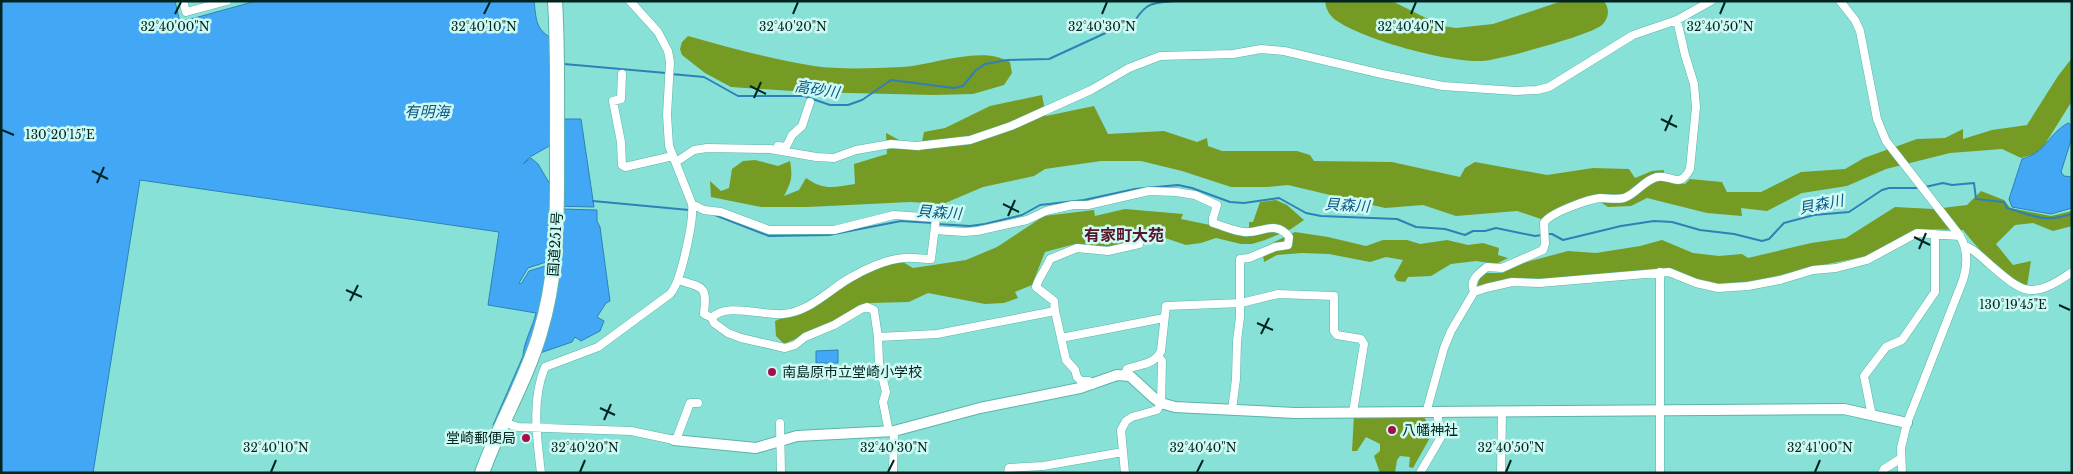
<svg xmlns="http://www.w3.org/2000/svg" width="2073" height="474" font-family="'Libre Baskerville','Noto Sans JP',serif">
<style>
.forest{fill:#769b24}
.water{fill:#42a8f6;stroke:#2e81b6}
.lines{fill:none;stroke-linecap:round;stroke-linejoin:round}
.stream{stroke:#2e81b6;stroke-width:2}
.street-casing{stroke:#5ab4a9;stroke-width:9}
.secondary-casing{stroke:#5ab4a9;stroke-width:12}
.highway-casing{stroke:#5ab4a9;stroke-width:16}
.street{stroke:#fff;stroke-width:8}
.secondary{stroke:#fff;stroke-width:10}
.highway{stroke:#fff;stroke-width:14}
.ticks{fill:none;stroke:#002521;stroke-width:2}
.poi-dot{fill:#a40e4b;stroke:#cff9f3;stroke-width:2}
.labels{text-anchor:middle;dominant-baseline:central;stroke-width:5;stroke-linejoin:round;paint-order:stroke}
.street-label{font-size:14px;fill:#002521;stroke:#cff9f3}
.poi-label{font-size:14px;fill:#002521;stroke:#cff9f3;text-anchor:start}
.water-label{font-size:15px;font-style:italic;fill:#0c5789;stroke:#cff9f3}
.quarter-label{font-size:16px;font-weight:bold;fill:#57142a;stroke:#cff9f3}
.ticks-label{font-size:12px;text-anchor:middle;fill:#002521;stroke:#cff9f3;stroke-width:5;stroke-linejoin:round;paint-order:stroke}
</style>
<rect width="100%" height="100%" fill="#88e1d6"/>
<path class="forest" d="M1325,1H1392L1442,26L1456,28L1493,24L1562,1H1604C1610,9 1609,18 1602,25C1591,35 1499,60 1482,61C1449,63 1359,39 1333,18C1328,13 1326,8 1325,1Z
M688,36C730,48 772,59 814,66C843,70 873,68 902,67C935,65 980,45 1010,62L1012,73L1004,85L973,94L933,95L808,92L731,87L705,73L682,55L680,49L682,42Z
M2072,58V101L2042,149L2032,155L2021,158L2002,149L1950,153L1886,169L1847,186L1802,193L1767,211L1741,208L1742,216L1707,213L1647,198L1631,206L1608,207L1591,196L1549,213L1541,219L1517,211L1456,216L1423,205L1385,208L1288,185L1268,187H1231L1182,171L1141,161H1101L1045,169L1034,176L983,187L943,204L910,202L808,207H761L711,197L710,181L721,191L729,188L732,169L743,161L755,160L778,166L790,161C793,178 791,182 784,196L799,190L806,178C824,191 835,187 855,184L854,164L887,154L886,133L920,151L924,132L945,128L990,106L1042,95L1046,116L1094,106L1108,134L1164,131L1197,142L1207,138L1208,146L1222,151H1297L1310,155L1314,161L1392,162L1460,177L1465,168L1475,162L1547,175L1593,168L1629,169L1635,178L1652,171L1664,170L1663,180L1685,184L1690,179L1722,182L1727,192H1761L1801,172L1845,169L1864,158L1917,139L1945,138L1963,129V139L1992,130L2027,125L2058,76Z
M1981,191L2004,200L2010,208L2051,216L2072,211V226L2053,231L2033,223L2015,225L1996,244L2013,265L2031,261L2027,286C2000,274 1981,252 1963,230L1916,229L1868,256L1813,267L1761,280L1718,285L1697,281L1670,269L1540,281L1513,280L1477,286L1480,278L1486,273H1502L1523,263L1568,251L1596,253L1640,246L1662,240L1693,253L1719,256L1742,254L1748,258L1811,243L1846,238L1895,207L1934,209L1967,205Z
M1276,200L1287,205L1304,220L1291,229L1265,240L1252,244H1241L1216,238L1201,243L1186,245L1165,238L1144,236L1106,248L1075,244L1045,252L1032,285L1015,292L1018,298L1004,303L985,304L928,293L909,302L870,303L849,315L784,344L776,336L775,321L824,300L852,281L873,270L901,261L913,268L966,260L997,247L1044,216L1094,210L1095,216L1125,209L1183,214L1181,219L1249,233V222H1253L1260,202Z
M1295,232L1328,237L1366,246L1383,240H1407L1420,244L1447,240L1468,245L1483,243L1499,248L1498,255L1508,258L1496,264L1476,261L1451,264L1431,276L1408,277L1405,282L1397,281L1394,276L1403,260L1386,257L1370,262L1329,254L1302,253L1277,255L1264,262L1262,248Z
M1423,414L1432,434L1413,468L1409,467L1410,457L1400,456L1397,460L1395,473H1380L1374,456L1380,451V444L1366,437L1357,451H1352L1354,415Z"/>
<path class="water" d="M1,1H175L180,22L256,1H534C536,16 535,29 550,37L551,145L530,157L523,164L531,158L538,164L551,186L563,119H581L594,207L551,206V219L549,220V228L551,229L549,261L528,268L519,283L521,284L529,271L549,265L562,209L597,210V221L600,227L610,301L606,303L597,317L604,321L600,331L581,341L575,337L572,342L540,353L554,303L531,338L526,356L496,426L493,425L523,356C523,344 533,326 536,313L488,305L499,232L140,180L93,473H1Z
M2068,123L2072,125V137L2061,172L2064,176L2072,177V208L2051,214L2012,207L2009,199L2022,159C2047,152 2047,135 2068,123Z
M838,350V363H816V351Z"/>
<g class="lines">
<path class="stream" d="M564,64L666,73
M671,74L704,77L738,96H804L830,105H848L862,100L891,80L954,88L963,86L976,70L985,64L1007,60L1049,59L1136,19C1148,1 1155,3 1175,1
M1925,187L1943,183L1952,185L1974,183L1976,199L2004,202L2007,208C2035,216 2043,223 2072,214
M593,201L689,210
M715,215L769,236L829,235L901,221L933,223
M937,224L970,226L985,224L1022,215L1040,205L1084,200L1135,189L1178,185L1192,188L1230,202L1244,203L1279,198L1306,213L1321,216L1397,219L1416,227L1445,229L1465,235L1473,231H1485L1496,228L1535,236L1542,235
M1547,234H1552L1563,240L1621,226L1654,221L1672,222L1700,230L1734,234L1762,241L1769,239L1784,223L1814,215L1849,212L1882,190L1889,188H1921"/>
<defs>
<path id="street" d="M183,1L186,12L227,1
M1840,1L1855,20L1860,31L1877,119L1886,141L1960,236C1968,250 1968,264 1963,280L1907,423L1901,448L1902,473
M622,74L621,99L613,101L621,142L622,165L625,167L673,156
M778,146L786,147L792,135L802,126L810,102
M676,162L694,150L707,148L770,149L816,157L834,158L856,150L891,144L917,146L970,140L1011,126L1091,90L1129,68L1160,56L1233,54L1261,49L1284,51L1382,74L1443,86L1516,91L1537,90L1549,87L1633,35L1677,20L1711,1
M692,204L704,210L721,212L769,230H834L894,215L936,218L931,259C923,259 913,257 904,258C887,259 865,269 850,278C829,290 809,312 783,314C764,316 725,302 712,318
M935,230L964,232L977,231L1027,220L1046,211L1073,205H1088L1149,191L1176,192L1195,195L1217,205L1213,218V223C1223,226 1234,231 1244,232C1260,234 1276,219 1289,237L1288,245L1275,247L1249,258L1240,259V317L1237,341L1236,379L1232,410
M1965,246C1974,249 1980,256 1987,262C2023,293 2030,301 2072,272
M678,280C704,288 707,285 704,314L712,318L714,323L728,333L741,338L785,348L795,345L805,337L834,325L861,309L867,307L874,310L878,337L879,363L886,392L883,402L889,432
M1474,292C1469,280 1478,274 1487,267L1502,268L1543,250L1545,244L1544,223C1549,213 1589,199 1600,198C1608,198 1616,200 1624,198C1636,194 1644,180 1657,177C1672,174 1679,190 1690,169L1696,107L1694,84L1685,55L1677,20
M1055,311L1054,301L1036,287C1039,277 1046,269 1050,259L1077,248L1108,251L1139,244
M878,337L937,334L1055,311L1066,360L1075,370L1077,377L1081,381H1089L1092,385
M1061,338L1164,318
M1125,374L1127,369C1140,364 1154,365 1161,351L1166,306L1241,303L1278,294L1334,296V331L1337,335L1361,339L1364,344L1353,412
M1426,413L1444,348L1451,331L1474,292L1486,288L1512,282L1540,283L1669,272L1696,283L1718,288L1748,286L1780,280L1813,270L1836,268L1867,260L1917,233L1960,236
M1872,416L1864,376L1886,347L1902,340L1935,292V234
M503,422L518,427L631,431L674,440
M780,423L781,473
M676,440L690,403H698
M1123,452L1125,473
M541,473C537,438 531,400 545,367L598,347L670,294C681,283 694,220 692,204L669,146L667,115L670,62L668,51L658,32L630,1
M893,473L894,431
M1008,473L1009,468L1043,466L1123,452L1121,430L1126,421L1132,417L1157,410L1161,403L1162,361L1158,356
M1420,473L1441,437L1437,412
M1501,473L1502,412
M1660,473V272
M1882,473L1884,469L1900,459"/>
<path id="secondary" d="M674,440L756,448L797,436L894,431L980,408L1080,388L1117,375L1130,376L1154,398L1161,403L1175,407L1295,413L1844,409L1907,423"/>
<path id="highway" d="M482,473C499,425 526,381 540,333C559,271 557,209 557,145C557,97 558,49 555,1"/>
</defs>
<use href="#street" class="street-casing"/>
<use href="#secondary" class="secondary-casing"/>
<use href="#highway" class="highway-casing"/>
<use href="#street" class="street"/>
<use href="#secondary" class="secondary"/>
<use href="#highway" class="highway"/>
</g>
<path class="ticks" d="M175,14L181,2M484,14L490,2M793,14L798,2M1102,14L1107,2M1411,14L1416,2M1720,14L1725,2M750,86L766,94M754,98L761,82M1661,119L1677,127M2,130L14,135M1665,131L1672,115M92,171L108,179M97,183L104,167M1003,204L1019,212M1008,216L1015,200M1914,237L1930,245M1919,249L1926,233M346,290L362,297M350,301L358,285M2059,305L2070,310M1257,323L1273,330M1261,334L1269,318M600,408L615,415M604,420L611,404M271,472L276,460M580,472L585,460M888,472L894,460M1197,472L1203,460M1506,472L1511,460M1815,472L1820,460"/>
<g class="poi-dot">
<circle cx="772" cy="372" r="5"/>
<circle cx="1392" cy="430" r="5"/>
<circle cx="526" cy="438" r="5"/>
</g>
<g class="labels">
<g class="street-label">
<text transform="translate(555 244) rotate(-86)">国道251号</text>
</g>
<g class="poi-label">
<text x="782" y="372">南島原市立堂崎小学校</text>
<text x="1402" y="430">八幡神社</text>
<text x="516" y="438" text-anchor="end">堂崎郵便局</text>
</g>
<g class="water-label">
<text transform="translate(817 89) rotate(9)">高砂川</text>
<text x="427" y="111">有明海</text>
<text transform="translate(1821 204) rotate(-11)">貝森川</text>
<text transform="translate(1347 205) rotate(3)">貝森川</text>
<text transform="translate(939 212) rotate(4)">貝森川</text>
</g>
<g class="quarter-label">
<text x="1124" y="235">有家町大苑</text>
</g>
</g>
<g class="ticks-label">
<text x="175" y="31">32°40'00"N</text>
<text x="484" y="31">32°40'10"N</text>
<text x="793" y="31">32°40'20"N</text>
<text x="1102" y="31">32°40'30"N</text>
<text x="1411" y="31">32°40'40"N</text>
<text x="1720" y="31">32°40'50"N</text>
<text x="60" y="139">130°20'15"E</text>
<text x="2013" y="309">130°19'45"E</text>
<text x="276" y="452">32°40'10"N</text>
<text x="585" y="452">32°40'20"N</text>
<text x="894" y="452">32°40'30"N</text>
<text x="1203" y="452">32°40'40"N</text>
<text x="1511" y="452">32°40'50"N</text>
<text x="1820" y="452">32°41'00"N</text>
</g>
<rect width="2073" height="474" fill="none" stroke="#002521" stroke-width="5"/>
</svg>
